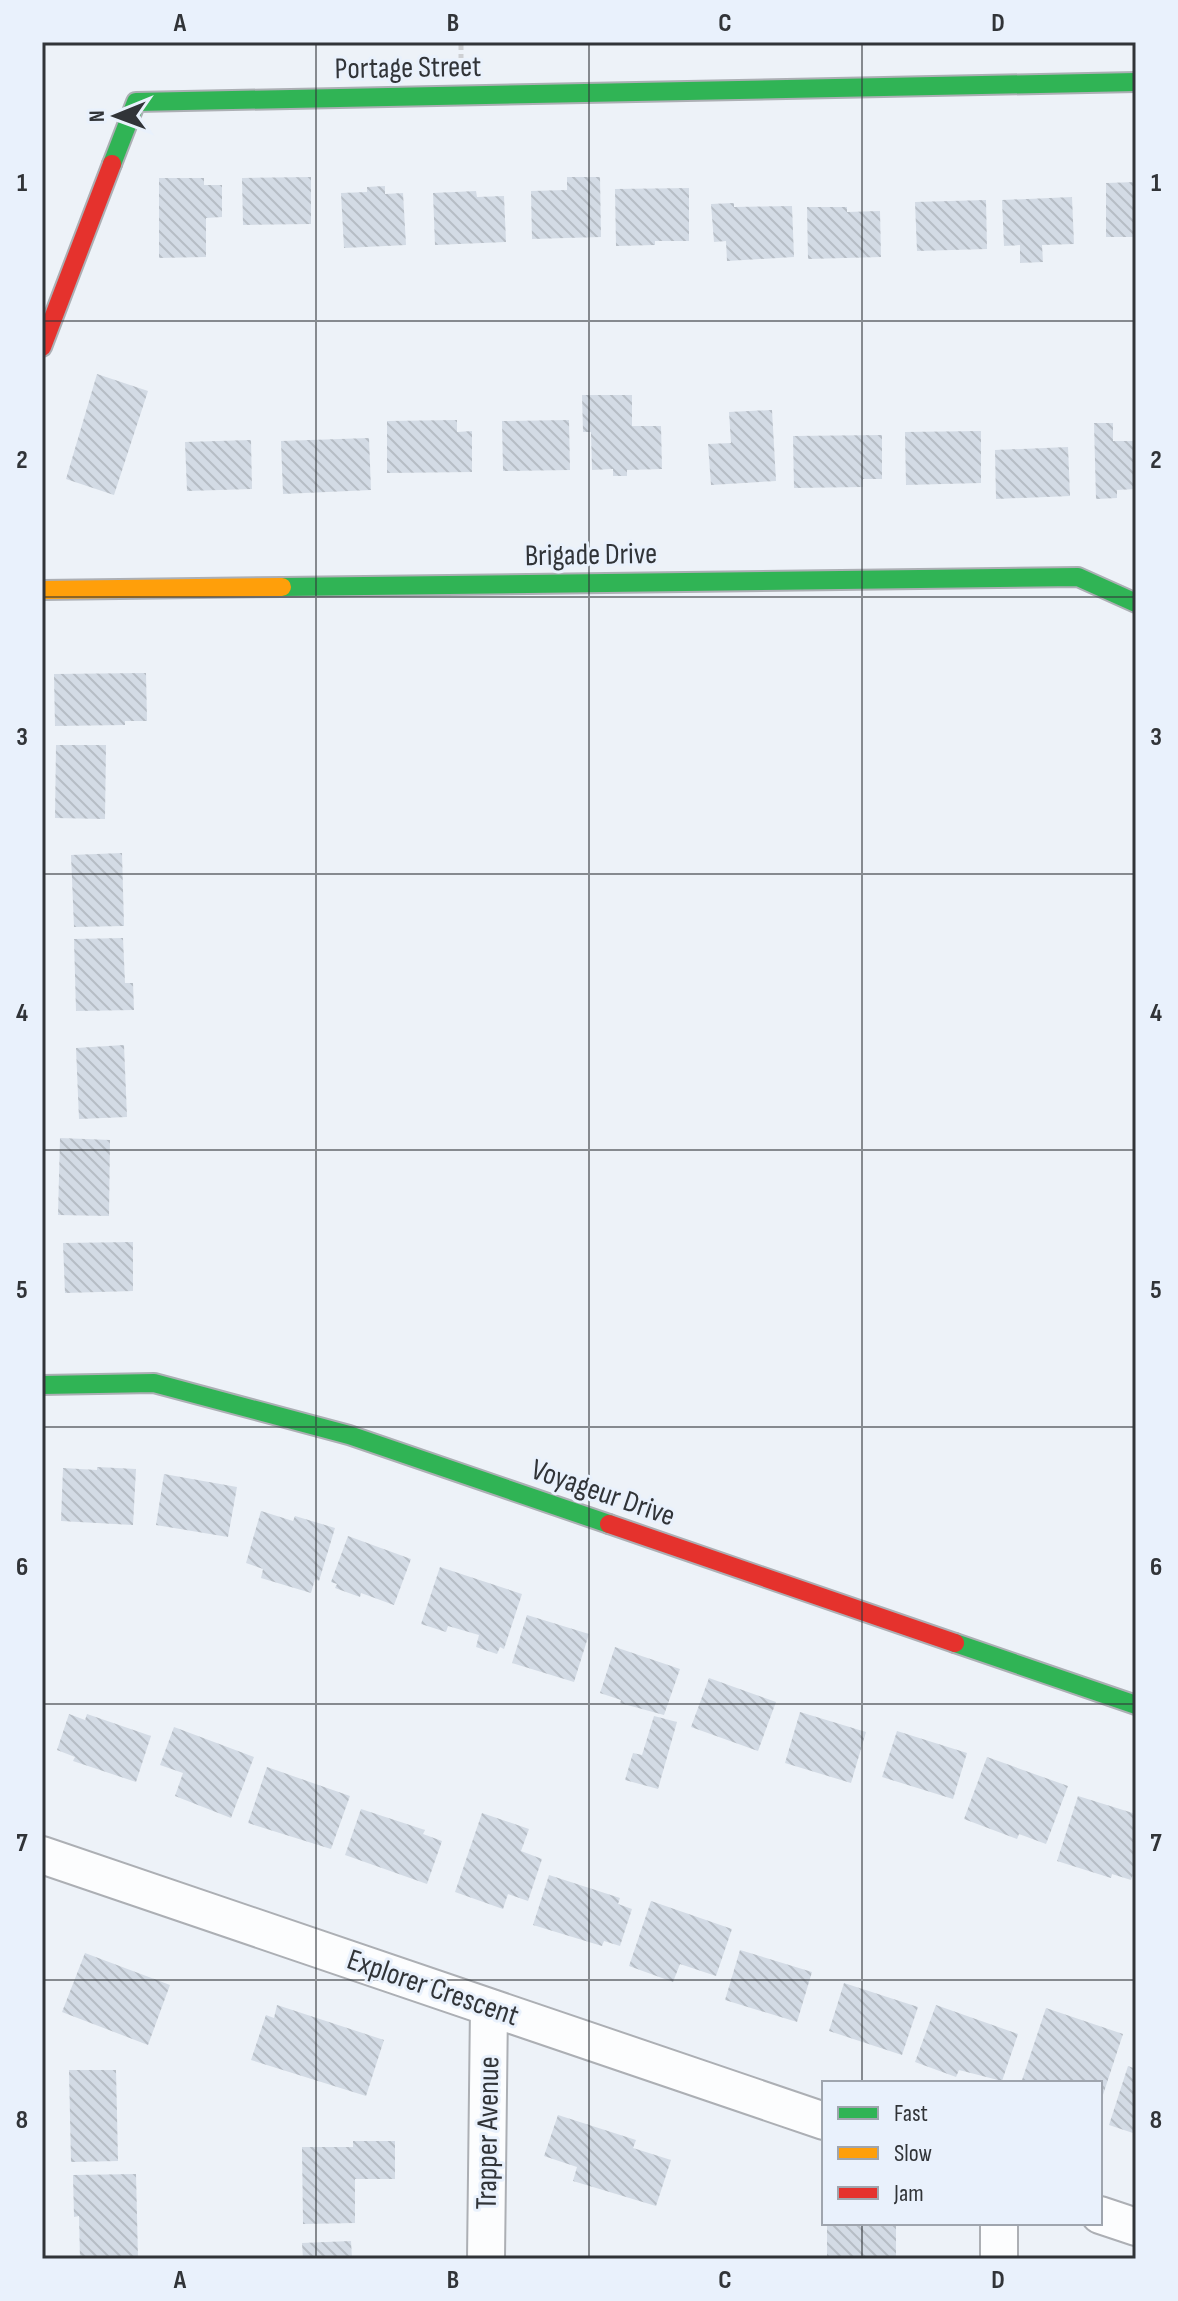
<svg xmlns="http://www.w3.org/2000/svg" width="1178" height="2301" font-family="'Sofia Sans Condensed',sans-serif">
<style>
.building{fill:url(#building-back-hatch)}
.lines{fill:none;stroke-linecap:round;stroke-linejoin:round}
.street-casing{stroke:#acafb4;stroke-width:40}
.fast-casing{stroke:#acafb4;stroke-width:22}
.slow-casing{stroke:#acafb4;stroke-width:22}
.jam-casing{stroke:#acafb4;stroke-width:22}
.path{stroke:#ced0d3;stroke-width:5;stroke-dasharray:8 4;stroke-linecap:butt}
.street{stroke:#fcfdfe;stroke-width:36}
.fast{stroke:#30b455;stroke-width:18}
.slow{stroke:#ff9f0a;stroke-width:18}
.jam{stroke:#e5322d;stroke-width:18}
.grid{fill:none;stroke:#313438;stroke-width:2;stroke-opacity:0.55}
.labels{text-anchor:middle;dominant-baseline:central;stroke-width:6;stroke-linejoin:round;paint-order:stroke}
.street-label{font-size:30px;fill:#313438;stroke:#e9f1fc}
.neatline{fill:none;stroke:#313438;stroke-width:3}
.grid-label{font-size:26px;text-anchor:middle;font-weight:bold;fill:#313438}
</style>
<defs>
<pattern id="building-back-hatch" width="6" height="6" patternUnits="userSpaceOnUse" patternTransform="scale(2)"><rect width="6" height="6" fill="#d3dbe5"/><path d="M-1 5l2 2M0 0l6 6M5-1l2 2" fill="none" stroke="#b6bdc5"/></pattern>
</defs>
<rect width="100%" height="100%" fill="#edf2f8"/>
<path class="building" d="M311,177V224L243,225L242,178Z
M567,177H600L601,237L532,239L531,191L567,190Z
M159,178H204V185H222V217L206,218V257L159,258Z
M1136,182V237H1106V183Z
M385,186V194L403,193L406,245L344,248L341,193L367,192V187Z
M689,188V241H655V245L616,246L615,189Z
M476,191L477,197L504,196L506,242L435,245L433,193Z
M1072,197L1074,244L1042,245L1043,262L1020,263V245L1004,246L1002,200Z
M986,200L987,249L917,251L915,202Z
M734,203V207L792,206L794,257L727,261L726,241L714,242L711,204Z
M807,207H847V212L880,211L881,257L808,259Z
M97,374L148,391L114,495L66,479Z
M582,395H632V426H661L662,469L627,470V476H613V469L592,470L591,432H583Z
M772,410L776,481L711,485L708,444L731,443L729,412Z
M457,420V432L472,431V472L387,473V421Z
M569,420L570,470L503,471L502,421Z
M1094,423H1113V441H1136V489L1117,490V498L1096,499Z
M981,431V483L906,485L905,432Z
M882,435V479H863V487L794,488L793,436Z
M369,438L371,490L283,494L281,441Z
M251,440L252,489L187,491L185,442Z
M1068,447L1070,496L996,499L995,450Z
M146,673L147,721H125V725L55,726L54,674Z
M56,745H106L105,819L55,818Z
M122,853L124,926L74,927L71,855Z
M123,938L125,983H133L134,1010L76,1011L74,939Z
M124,1045L127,1117L79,1119L76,1048Z
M60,1138L110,1140L109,1216L58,1215Z
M133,1242V1291L65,1293L63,1243Z
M97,1467L136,1469L133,1525L61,1521L63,1468L97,1470Z
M164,1474L237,1487L228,1537L156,1525Z
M261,1511L293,1521L295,1516L335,1528L319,1581L315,1579L311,1593L261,1578L263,1569L246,1563Z
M348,1536L411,1559L394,1605L361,1593L360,1597L335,1588L337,1584L331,1582Z
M440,1567L522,1594L504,1649L500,1647L497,1654L476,1647L479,1635L448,1626L446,1632L421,1624Z
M527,1615L589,1634L574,1682L512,1663Z
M615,1647L680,1669L664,1715L620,1703L621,1700L600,1693Z
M709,1678L776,1702L758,1751L691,1727Z
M800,1712L866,1732L851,1783L785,1763Z
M69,1714L85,1720L87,1714L151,1736L136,1782L73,1761L75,1757L57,1750Z
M654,1716L677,1722L658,1789L625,1780L633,1753L642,1755Z
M174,1727L254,1757L231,1818L175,1796L183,1773L160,1765Z
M897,1731L967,1753L953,1799L882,1777Z
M987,1757L1068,1786L1046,1844L1019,1834L1017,1839L964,1819Z
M267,1767L350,1796L331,1849L248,1823Z
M1078,1796L1136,1814V1866L1131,1880L1112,1874L1111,1878L1057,1861Z
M361,1809L425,1830L423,1834L442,1841L427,1884L345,1855Z
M482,1813L529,1829L521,1851L542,1859L528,1901L508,1894L503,1909L455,1892Z
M549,1875L620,1898L618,1904L632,1909L620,1946L604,1941L602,1946L533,1925Z
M651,1901L732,1929L716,1976L680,1964L673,1982L629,1966Z
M740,1950L812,1972L797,2022L725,2000Z
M85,1953L170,1985L148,2045L62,2012Z
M844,1983L918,2007L902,2055L829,2031Z
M277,2005L384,2040L366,2096L251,2060L266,2015L274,2018Z
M936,2005L1018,2034L1002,2081L959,2070L956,2077L915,2062Z
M1046,2008L1123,2034L1101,2101L1100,2083H1021Z
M1128,2066L1136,2069V2134L1109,2125Z
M69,2070H116L118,2161L71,2162Z
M558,2115L636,2140L633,2148L671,2160L656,2206L573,2181L577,2167L544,2156Z
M353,2141H395V2179H355V2223L303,2224L302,2147H353Z
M136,2174L138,2259H80L79,2216L74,2217L73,2175Z
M827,2223L896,2224V2259H827Z
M351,2241L352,2259H303L302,2243Z"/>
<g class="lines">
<defs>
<path id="street" d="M42,1855L824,2121
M1100,2215L1136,2227
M486,2259L489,2007
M999,2259V2223"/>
<path id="fast" d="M112,164L136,102L1136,82
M282,587L1078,577L1136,603
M42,1385L154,1383L349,1435L609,1524
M955,1643L1136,1705"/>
<path id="slow" d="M42,590L282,587"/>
<path id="jam" d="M42,347L112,164
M609,1524L955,1643"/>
</defs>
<use href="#street" class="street-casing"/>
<use href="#fast" class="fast-casing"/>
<use href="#slow" class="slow-casing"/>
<use href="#jam" class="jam-casing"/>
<path class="path" d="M461,42V58"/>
<use href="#street" class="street"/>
<use href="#fast" class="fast"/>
<use href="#slow" class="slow"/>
<use href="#jam" class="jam"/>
</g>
<path class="grid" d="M316,42V2259M589,42V2259M862,42V2083M42,321H1136M42,597H1136M42,874H1136M42,1150H1136M42,1427H1136M42,1704H1136M42,1980H1136M862,2223V2259"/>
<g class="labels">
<g class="street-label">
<text transform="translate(408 68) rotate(-1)">Portage Street</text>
<text transform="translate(591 555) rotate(-1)">Brigade Drive</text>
<text transform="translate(603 1493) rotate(19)">Voyageur Drive</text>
<text transform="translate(433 1988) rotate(19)">Explorer Crescent</text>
<text transform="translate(488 2133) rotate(-89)">Trapper Avenue</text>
</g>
</g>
<rect width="1178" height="2301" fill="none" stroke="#e9f1fc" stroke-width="88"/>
<rect x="822" y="2081" width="280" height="144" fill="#e9f1fc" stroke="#9fa5ae" stroke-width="2"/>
<rect x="838" y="2107" width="40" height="12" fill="#30b455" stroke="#9fa5ae" stroke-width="2"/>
<text x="894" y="2121" font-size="24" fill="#313438">Fast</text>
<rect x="838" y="2147" width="40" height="12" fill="#ff9f0a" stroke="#9fa5ae" stroke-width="2"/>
<text x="894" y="2161" font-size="24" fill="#313438">Slow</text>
<rect x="838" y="2187" width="40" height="12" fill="#e5322d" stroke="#9fa5ae" stroke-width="2"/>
<text x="894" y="2201" font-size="24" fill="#313438">Jam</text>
<g transform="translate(116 116) rotate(269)" stroke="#e9f1fc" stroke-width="6" paint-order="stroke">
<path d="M0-6L14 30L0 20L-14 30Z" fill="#313438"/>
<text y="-12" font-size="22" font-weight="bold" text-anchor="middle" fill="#313438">N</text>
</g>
<rect x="44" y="44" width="1090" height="2213" class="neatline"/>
<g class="grid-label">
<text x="180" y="31">A</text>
<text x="453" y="31">B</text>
<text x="725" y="31">C</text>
<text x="998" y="31">D</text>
<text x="22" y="191">1</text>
<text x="1156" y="191">1</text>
<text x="22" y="468">2</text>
<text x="1156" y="468">2</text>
<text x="22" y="745">3</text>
<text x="1156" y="745">3</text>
<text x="22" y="1021">4</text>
<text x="1156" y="1021">4</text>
<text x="22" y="1298">5</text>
<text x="1156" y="1298">5</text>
<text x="22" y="1575">6</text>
<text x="1156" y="1575">6</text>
<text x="22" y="1851">7</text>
<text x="1156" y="1851">7</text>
<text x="22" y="2128">8</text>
<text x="1156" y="2128">8</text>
<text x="180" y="2288">A</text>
<text x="453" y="2288">B</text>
<text x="725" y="2288">C</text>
<text x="998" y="2288">D</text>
</g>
</svg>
